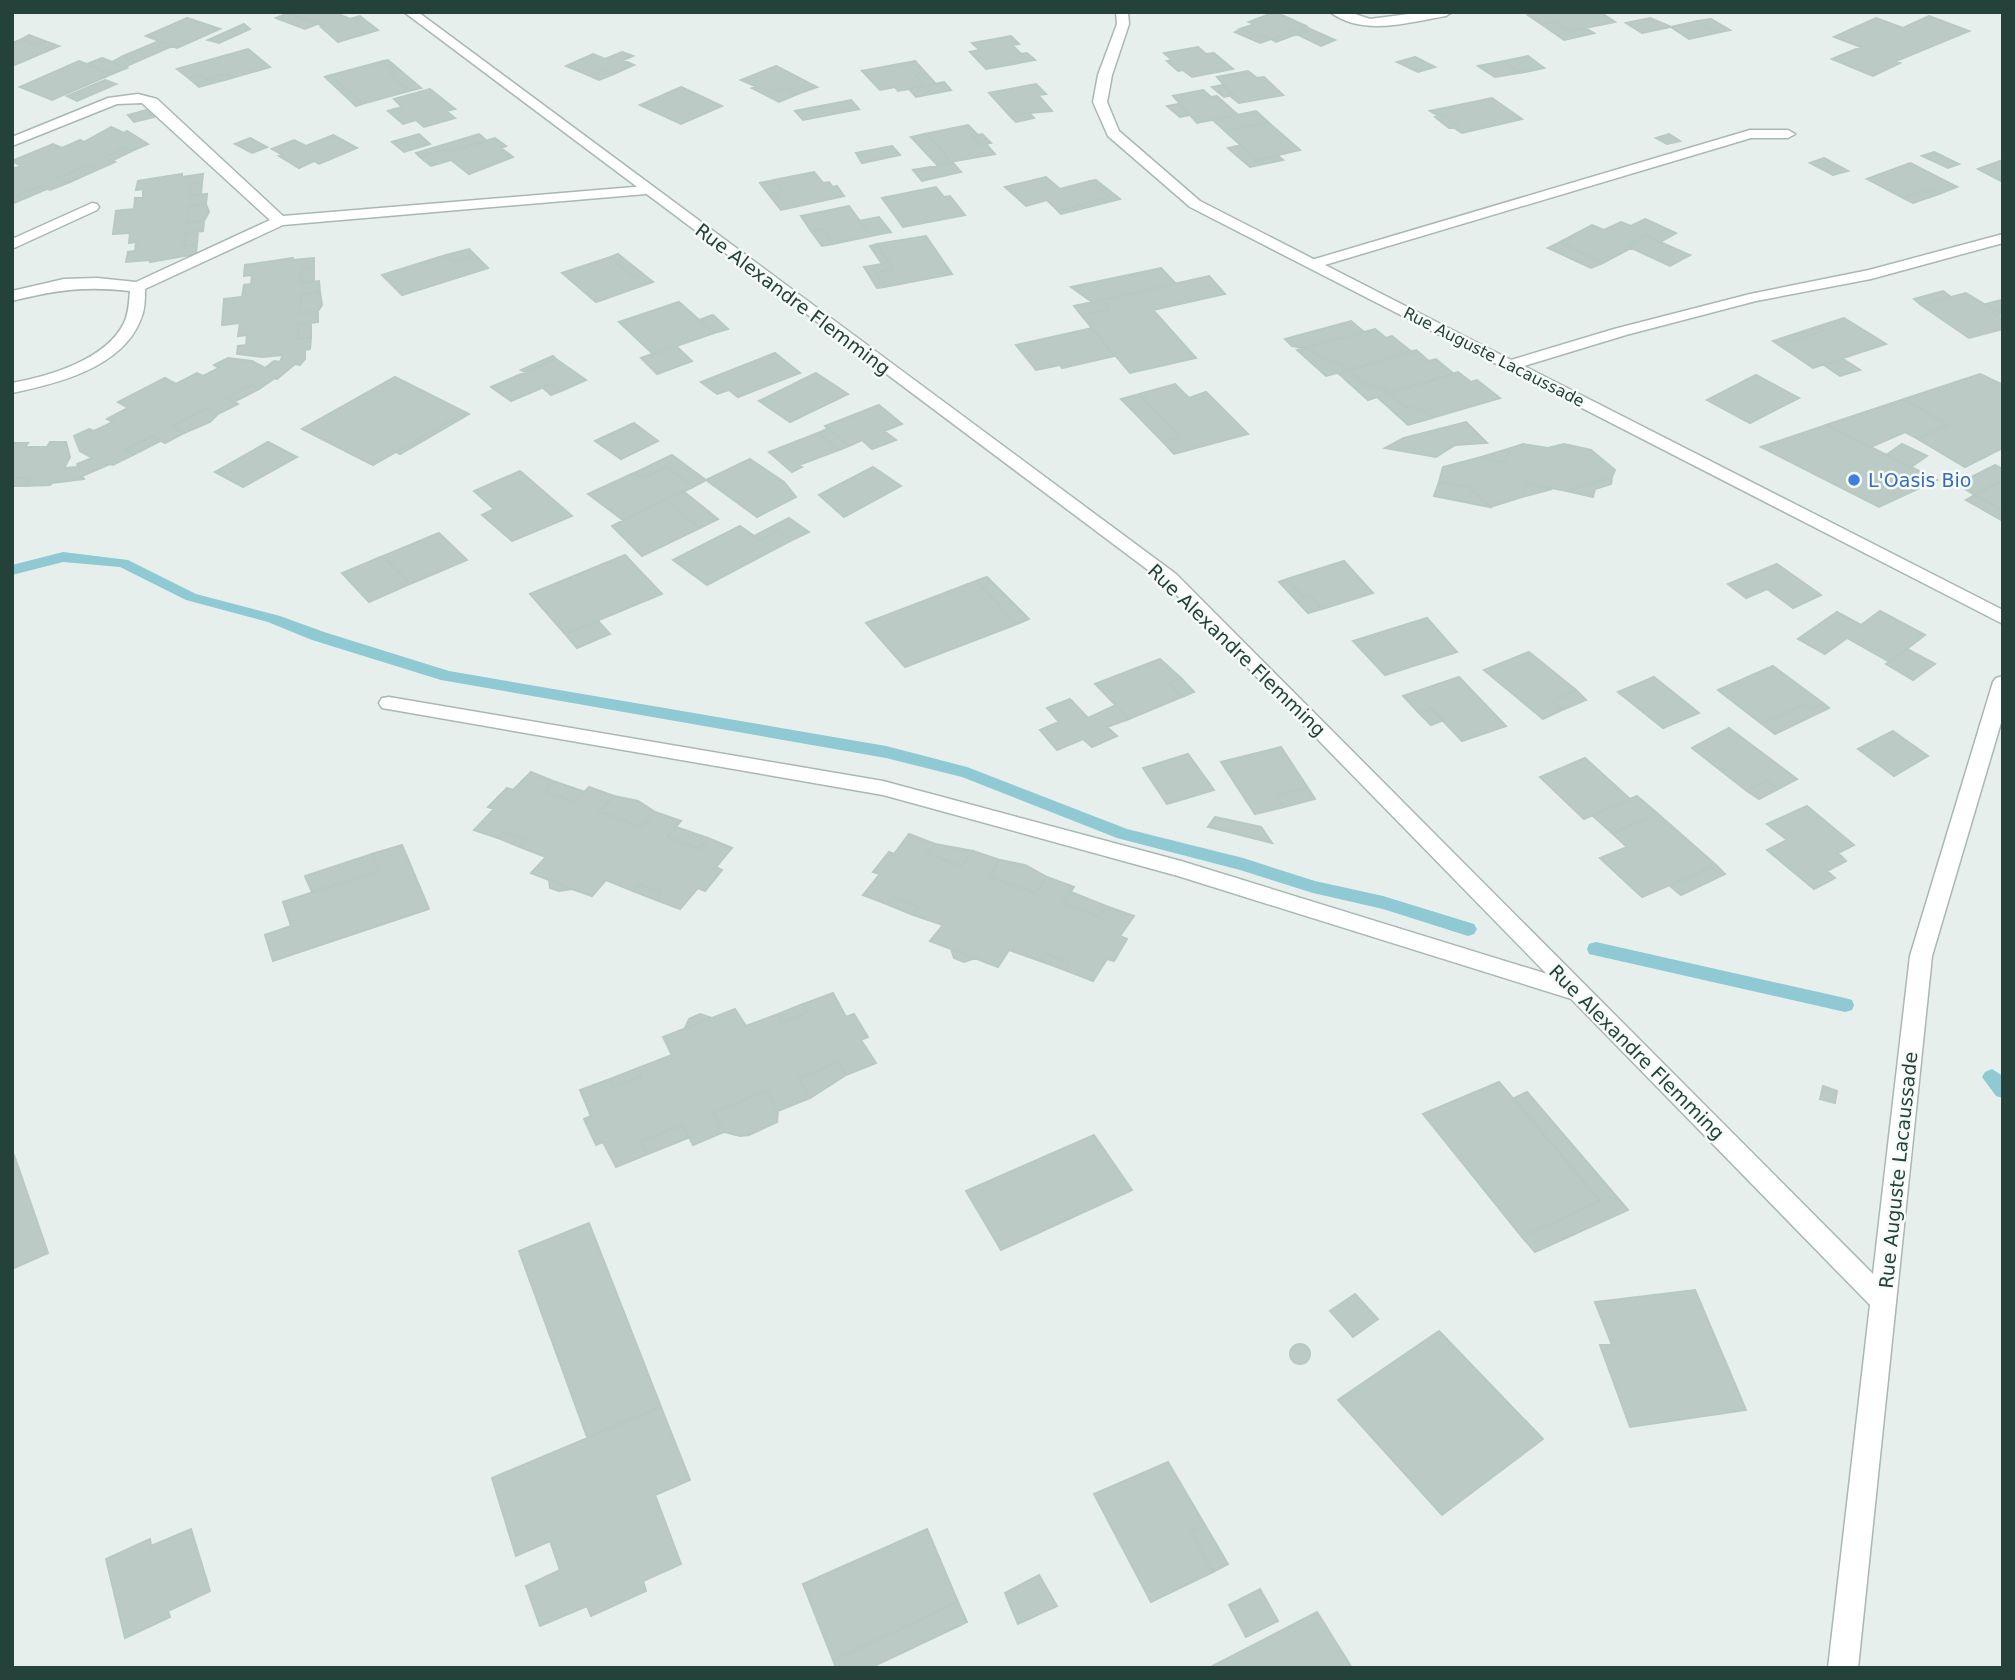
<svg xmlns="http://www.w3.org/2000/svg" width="2015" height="1680" font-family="'DejaVu Sans',sans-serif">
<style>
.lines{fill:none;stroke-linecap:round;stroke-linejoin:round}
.stream{fill:#8ec9d4;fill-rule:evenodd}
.building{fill:#bbcac4;stroke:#b8c9c2;stroke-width:2}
.service-casing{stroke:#a8b8b2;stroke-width:3}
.minor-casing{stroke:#a8b8b2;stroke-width:3}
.service{fill:#fff;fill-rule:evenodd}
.minor{fill:#fff;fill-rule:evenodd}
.shop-dot{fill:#3f7fe0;stroke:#f7fbf9;stroke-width:2.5}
.labels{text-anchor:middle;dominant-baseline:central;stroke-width:5;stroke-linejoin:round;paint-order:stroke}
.far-street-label{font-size:16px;fill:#24423a;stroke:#f7fbf9}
.street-label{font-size:19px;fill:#24423a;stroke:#f7fbf9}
.shop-label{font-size:19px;fill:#366cbe;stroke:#f7fbf9;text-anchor:start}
</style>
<rect width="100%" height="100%" fill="#e6efeb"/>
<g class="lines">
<path class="stream" d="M63,552L128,560L196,594L280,616L324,632L449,671L886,746L967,767L1127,829L1243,858L1315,881L1383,896L1474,924L1477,929L1474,934L1468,936L1383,909L1313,893L1240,870L1117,838L962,777L886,758L441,680L312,640L268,622L186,600L120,567L63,562L12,575V565Z
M1596,942L1845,998L1852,1000L1854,1005L1852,1010L1845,1012L1589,954L1587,949L1589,944Z
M1992,1069L2003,1076V1098L1996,1096L1982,1077L1985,1072Z"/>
</g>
<path class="building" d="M285,12H342L338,14L350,19L360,16L378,30L338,42L321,27L324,26Z
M1275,12L1306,26L1271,39L1240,29L1255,24L1249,22Z
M1545,12H1600L1615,22L1570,31L1555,22L1541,24L1528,15Z
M288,13L317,24L305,29L276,18Z
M1929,16L1969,31L1896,61L1900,63L1873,76L1832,59L1861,47L1834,37L1876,18L1903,28Z
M187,18L220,29L177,48L146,36Z
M1650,18L1671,27L1642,33L1626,23Z
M1711,19L1730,30L1716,33L1697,21Z
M1697,21L1716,33L1689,39L1671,27Z
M1555,22L1570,31L1585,28L1594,33L1564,40L1541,24Z
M244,24L250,29L219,43L208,40Z
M1306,26L1310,29L1276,42L1271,39Z
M1240,29L1271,39L1260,43L1235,32Z
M1310,29L1335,40L1321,46L1296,34Z
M29,35L45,41L35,45L20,40Z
M1011,36L1019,44L1012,45L1021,54L1027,53L1035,60L986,69L970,52L980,50L972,43Z
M20,40L35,45L45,41L59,46L12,66V43Z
M159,41L172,46L136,62L123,56Z
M1198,47L1206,54L1214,53L1233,69L1192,77L1183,70L1178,71L1167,61L1172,60L1164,53Z
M248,49L270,67L232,78L227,73L206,79L201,75L190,79L177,69Z
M622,52L633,56L623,60L634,65L614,74L604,70L590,76L566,66L593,54L605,59Z
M123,56L136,62L125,67L112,62Z
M1528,56L1544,68L1520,73L1504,61Z
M1415,57L1435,67L1418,72L1397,62Z
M102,58L125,67L127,68L112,74L87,64Z
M388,60L421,88L409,91L390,74L396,72L383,61Z
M79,61L112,74L52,100L20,87Z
M383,61L396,72L390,74L409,91L362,104L331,75Z
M915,61L926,73L915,75L925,86L898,91L895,87L880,90L862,71Z
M1504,61L1520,73L1495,77L1478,66Z
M776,66L817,87L798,94L785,87L771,93L741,80Z
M604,70L614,74L599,80L590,76Z
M1248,71L1257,78L1264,77L1283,95L1239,103L1229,95H1233L1217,77Z
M227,73L232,78L199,87L190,79L201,75L206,79Z
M926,73L936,84L925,86L915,75Z
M331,75L362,104L356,106L325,77Z
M105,80L116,84L77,101L67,96Z
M944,82L951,90L916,97L909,89Z
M1036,84L1046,94L1038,95L1052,111L1009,115L989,93Z
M1222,85L1233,95L1224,97L1212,87Z
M757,86L771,93L785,87L798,94L779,102L752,88Z
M681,87L722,106L681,124L640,105Z
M430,89L455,109L446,111L455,118L424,127L416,120L403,124L388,111L402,107L394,99Z
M1203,90L1211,97L1217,96L1238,115L1197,123L1173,96Z
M1492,98L1522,119L1462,133L1453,127L1458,126L1443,115L1439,116L1430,111Z
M851,100L859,109L803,120L795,111Z
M1178,104L1190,115L1180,117L1167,106Z
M146,110L154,117L134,122L128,115Z
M1256,111L1268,122L1225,131L1213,120Z
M1028,112L1034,118L1016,122L1009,115Z
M1443,115L1458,126L1449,128L1435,117Z
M1268,122L1300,150L1257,160L1225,131Z
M968,125L978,135L972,136L981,145L986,144L995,154L950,162L936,143L924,134Z
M111,127L124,133L127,131L148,144L132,151L126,148L104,157L115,162L97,170L87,165L57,178L68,183L50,190L40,186L17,195L23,199L12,204V169L21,166L12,161L53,144L62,148L80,140L84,142Z
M419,134L430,144L404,152L392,142Z
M479,134L487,141L447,152L443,149L420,157L416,153Z
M924,134L936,143L950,162L937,165L911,137Z
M982,134L991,143L981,145L972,136Z
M1669,134L1680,141L1667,144L1656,138Z
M333,135L357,148L319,164L314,161L299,168L279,156L283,155L272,149L294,140L306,146Z
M250,138L267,147L252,153L235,144Z
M495,138L506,146L501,148L513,157L469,174L451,160L431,166L420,157L443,149L447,152Z
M1241,145L1257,160L1277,155L1283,160L1250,167L1228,148Z
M892,146L900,155L862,163L856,153Z
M126,148L132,151L111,161L104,157Z
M1934,152L1959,164L1948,168L1922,156Z
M1824,158L1848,171L1833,175L1810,163Z
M2003,160V182L1978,169Z
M953,163L961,172L922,181L913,170Z
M1910,163L1957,187L1939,194L1928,189L1903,198L1867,179Z
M87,165L97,170L68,183L57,178Z
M814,172L823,183L829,182L833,187L837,186L844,196L781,210L773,200L779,199L774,193L782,191L774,180Z
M182,174V177L203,174L202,183L191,184L189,196L207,194L206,204L189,206L187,223L204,221L203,231L186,233L184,246L197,244L196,254L150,262V260L126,262L128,252L135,251L136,242L129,243L130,233L113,234L116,211L134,209L135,198H143V189L136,190L138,181Z
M1046,177L1060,189L1090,181L1110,197L1058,211L1047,200L1026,206L1005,187Z
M774,180L782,191L774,193L779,199L773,200L760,183Z
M1096,180L1120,199L1061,214L1058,211L1110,197L1090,181Z
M202,183L201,195L189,196L191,184Z
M40,186L47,189L23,199L17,195Z
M936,187L944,197L950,196L965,215L903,227L882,198Z
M1928,189L1939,194L1913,203L1903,198Z
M206,204L209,212L204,221L187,223L189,206Z
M849,206L871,236L833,244L823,229L811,231L801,216Z
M879,217L891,232L871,236L859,221Z
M1645,219L1676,233L1660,242L1646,235L1627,246L1631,248L1603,263L1560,242L1592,225L1604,230L1621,222L1631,226Z
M823,229L833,244L822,246L811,231Z
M198,232L197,244L184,246L186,233Z
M1646,235L1660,242L1690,255L1670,266L1627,246Z
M926,236L952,274L885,287L876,272L893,269L877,244Z
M1560,242L1603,263L1591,268L1548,248Z
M877,244L893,269L876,272L885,287L877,288L864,267L882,264L870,246Z
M469,249L475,255L453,261L446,255Z
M618,254L643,274L634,277L610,257Z
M446,255L453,261L475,255L488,268L402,295L382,275Z
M610,257L634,277L643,274L653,282L596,302L562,273Z
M293,258V260L314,258V268L302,269L301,283L319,281L320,292L301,294L300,313L318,311V322L298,324V339L311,338L310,349L305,350V359L300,365L295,364L277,379L275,378L259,389L251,385L226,398L238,404L218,414L206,408L173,426L184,433L165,443L153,436L125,450L133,455L113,465L110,464L82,476L84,479L52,483L50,485L25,486L30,478H12V443H28L25,447H47L50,442H66L70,457L64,468L78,467L77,464L92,458L80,451L74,436L89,429L94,431L113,422L107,419L128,408L118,402L165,378L176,384L197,373L203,376L219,368L214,365L228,358L252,361L265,368L274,361L280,362L283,355L262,357L237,354L238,346L246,345L247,335L238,336L240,323L222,325L224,299L242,297L244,285L251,284L252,275L244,276L245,265Z
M314,268V282L301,283L302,269Z
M1161,268L1176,284L1092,302L1071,287Z
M1209,276L1225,294L1153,310L1196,358L1130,373L1081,315L1110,309L1102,300Z
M1943,291L1951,297L1921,305L1914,299Z
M320,292L322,305L318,311L300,313L301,294Z
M1966,293L2001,314L1997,315L2003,318V329L1969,338L1921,305Z
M1102,300L1110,309L1081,315L1074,306Z
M2001,300V314L1986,304Z
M679,302L714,333L653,354L619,322Z
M713,315L728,329L714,333L699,320Z
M1844,318L1886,344L1813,368L1779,345L1824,331L1816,327Z
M1351,321L1364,332L1304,348L1292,346L1285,339Z
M311,323V338L298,339V324Z
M1816,327L1824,331L1779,345L1773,341Z
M1092,328L1115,356L1062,368L1060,365L1036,370L1016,345Z
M1375,329L1386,338L1392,336L1412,352L1348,370L1340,363L1323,359L1311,350L1304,348Z
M676,346L692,361L657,374L641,358Z
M1304,348L1311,350L1323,359L1340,363L1348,370L1326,376L1297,350Z
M1416,350L1429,361L1436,359L1454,374L1389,393L1383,388L1364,384L1348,370Z
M775,353L800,373L738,397L729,390L717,394L701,382Z
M553,356L556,359L525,372L521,370Z
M556,359L586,380L561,391L551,384L511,401L491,387Z
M1843,359L1860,370L1840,376L1824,365Z
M1348,370L1364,384L1383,388L1389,393L1368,400L1338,373Z
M1458,372L1471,382L1477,380L1500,398L1432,418L1423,410L1404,406L1389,393Z
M816,373L848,394L790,422L759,401Z
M1980,374L2003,385V448L1965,467L1918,439L1948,425L1904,399Z
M1756,375L1799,398L1750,423L1707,400Z
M395,377L465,412L373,465L302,429Z
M551,384L561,391L551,395L542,387Z
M1175,384L1189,398L1206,392L1248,434L1174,454L1163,442L1180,437L1139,394Z
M251,385L259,389L234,402L226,398Z
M1389,393L1404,406L1423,410L1432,418L1408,425L1377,397Z
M1139,394L1180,437L1163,442L1121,399Z
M1904,399L1948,425L1918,439L1905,432L1871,447L1826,425Z
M879,405L902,424L884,431L896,440L872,449L862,440L849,446L825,426Z
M206,408L218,414L210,422L184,433L173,426Z
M465,412L469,414L400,454L396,452Z
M1466,422L1487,443L1455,445L1436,457L1385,448L1404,438Z
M634,423L658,441L621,459L595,441Z
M1826,425L1911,467L1937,480L1879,507L1761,447Z
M829,428L849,446L839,450L818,433Z
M818,433L839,450L799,465L802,467L792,472L769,452Z
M153,436L160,441L133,455L125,450Z
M268,442L297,457L243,487L215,472Z
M1523,444L1548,448L1564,444L1591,450L1615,470L1612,477L1567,491L1526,483L1522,497L1490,507L1469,487L1439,482L1443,467L1481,457L1503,462L1511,448Z
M1902,444L1927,456L1911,467L1886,455Z
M1511,448L1503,462L1481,457Z
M672,455L706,480L693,487L667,467L642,478L634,473Z
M750,459L784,482L796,497L757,517L706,480Z
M1995,465L2003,469V480L1975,495L1957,484Z
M667,467L693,487L623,520L588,494L634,473L642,478Z
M873,467L901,486L844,517L819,495Z
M520,471L572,516L512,541L482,515L494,509L474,491Z
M1612,477L1611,484L1595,489L1593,497L1567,491Z
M12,478H30L25,486H12Z
M2003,480V511L1975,495L2001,481Z
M1439,482L1469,487L1490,507L1434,496Z
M1526,483L1552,489L1522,497Z
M683,491L718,519L700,528L665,500Z
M1975,495L2003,511V521L1966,500Z
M665,500L700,528L642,556L612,526Z
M789,518L809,532L792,540L778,530L760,540L754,536Z
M740,526L760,540L778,530L792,540L707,585L673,560Z
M439,533L467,560L410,584L383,556Z
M625,555L662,594L565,634L530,594Z
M383,556L410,584L369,602L342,573Z
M1344,561L1373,593L1322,609L1310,595L1304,597L1287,579Z
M1777,564L1821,595L1793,608L1767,589L1746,598L1728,584Z
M987,577L1029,619L1017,624L976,581Z
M1287,579L1304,597L1310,595L1322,609L1308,613L1279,582Z
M976,581L1017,624L905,667L866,623Z
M1880,611L1925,635L1890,662L1847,638L1825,654L1798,639L1837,612L1861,625Z
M1427,618L1457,652L1385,675L1353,641Z
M598,621L610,634L577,648L565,634Z
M1907,649L1935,664L1913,680L1886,664Z
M1529,652L1576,690L1552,701L1562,710L1543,719L1484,670Z
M1160,659L1181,678L1169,684L1182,697L1129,719L1095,684Z
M1773,666L1823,703L1811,709L1804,704L1762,724L1718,690Z
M1459,677L1506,726L1462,741L1431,708L1419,713L1403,696Z
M1654,677L1699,713L1663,728L1618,692Z
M1181,678L1194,692L1182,697L1169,684Z
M1576,690L1586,700L1562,710L1552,701Z
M1070,699L1088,718L1116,705L1129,719L1107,727L1117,736L1092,747L1083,739L1057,750L1040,730L1059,722L1047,708Z
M1823,703L1829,708L1775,734L1762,724L1804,704L1811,709Z
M1431,708L1444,720L1431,725L1419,713Z
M1729,728L1797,779L1778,789L1767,781L1747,791L1692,748Z
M1893,731L1928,756L1894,776L1858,749Z
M1281,747L1308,788L1276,795L1284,807L1255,814L1221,762Z
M1188,754L1214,790L1167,804L1143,768Z
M1585,758L1630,799L1584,819L1540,777Z
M531,772L553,781L545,791L575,802L589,787L614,796L599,811L641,827L655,812L681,821L667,837L700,849L708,838L732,848L716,867L722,870L705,891L698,888L680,909L656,900L661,893L639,884L633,891L606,880L592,896L572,889L531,873L546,857L520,847L526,840L505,832L498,838L474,830L494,809L488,807L507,788L513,790Z
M553,781L585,792L575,802L545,791Z
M1767,781L1778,789L1759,799L1747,791Z
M1308,788L1315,799L1284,807L1276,795Z
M614,796L638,801L655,812L641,827L599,811Z
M1637,796L1657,813L1613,834L1592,815Z
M1807,806L1854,845L1838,853L1846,861L1827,871L1835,878L1814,889L1767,850L1787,840L1767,824Z
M1657,813L1716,865L1642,897L1600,858L1627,847L1613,834Z
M1215,817L1261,827L1272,843L1208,827Z
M676,827L708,838L700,849L667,837Z
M505,832L526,840L520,847L498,838Z
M909,834L935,844L927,853L961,866L973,851L1000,860L989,877L1035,893L1047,877L1074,887L1063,903L1099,917L1106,906L1134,916L1120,936L1127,939L1114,961L1107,959L1093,981L1065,970L1070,964L1045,953L1040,961L1009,950L998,967L930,941L943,925L913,915L918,906L894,898L889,905L863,895L880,874L873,872L889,852L894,854Z
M935,844L973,851L961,866L927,853Z
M402,845L429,909L273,961L265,935L291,926L283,902L379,871L372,854Z
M372,854L379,871L312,892L305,876Z
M1000,860L1025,865L1047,877L1035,893L989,877Z
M1716,865L1725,874L1681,895L1670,886Z
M549,880L572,889L559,891L550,888Z
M639,884L661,893L656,900L633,891Z
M1071,892L1106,906L1099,917L1063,903Z
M894,898L918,906L913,915L889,905Z
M951,949L976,958L964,962L954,958Z
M1045,953L1070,964L1065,970L1040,961Z
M833,993L846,1017L854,1014L868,1037L861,1040L876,1063L846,1075L838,1062L799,1078L810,1098L778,1111L767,1090L713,1113L724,1132L693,1145L683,1125L641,1141L648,1154L616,1167L603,1142L596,1145L584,1119L591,1116L580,1090L610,1079L614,1086L642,1076L638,1068L672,1055L663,1037L735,1009L746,1026L778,1014L782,1022L808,1012L803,1004Z
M803,1004L808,1012L782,1022L778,1014Z
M700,1014L712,1018L685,1028L689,1019Z
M838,1062L846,1075L810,1098L799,1078Z
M638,1068L642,1076L614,1086L610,1079Z
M1499,1082L1600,1201L1522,1237L1423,1114Z
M1823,1086L1837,1091L1835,1103L1820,1099Z
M767,1090L778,1111L777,1122L749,1135L740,1136L724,1132L713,1113Z
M1527,1092L1628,1210L1535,1252L1522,1237L1600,1201L1514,1098Z
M683,1125L688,1138L648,1154L641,1141Z
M1094,1135L1132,1190L1001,1250L966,1191Z
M12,1155H14L48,1253L12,1269Z
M589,1223L661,1407L587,1437L519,1251Z
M1695,1290L1746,1410L1630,1427L1600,1345H1612L1595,1302Z
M1355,1294L1378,1319L1353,1337L1330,1311Z
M1439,1331L1543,1439L1442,1515L1338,1400Z
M1290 1354a10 10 0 1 1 20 0a10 10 0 1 1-20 0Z
M661,1407L690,1480L655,1495L681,1564L643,1581L646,1591L591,1616L587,1606L540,1626L526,1586L560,1570L550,1541L516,1556L492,1478Z
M1168,1462L1205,1525L1191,1532L1213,1572L1151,1602L1094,1494Z
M1205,1525L1228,1564L1213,1572L1191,1532Z
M191,1529L210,1591L168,1611L170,1617L125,1638L106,1559L150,1539L151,1546Z
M927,1529L958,1602L833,1660L803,1584Z
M1039,1575L1057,1606L1018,1624L1005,1593Z
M1260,1589L1278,1621L1246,1637L1229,1605Z
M958,1602L967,1622L870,1668H836L833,1660Z
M1317,1612L1352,1668H1209Z"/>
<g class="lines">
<defs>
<path id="service" d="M138,94L157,99L283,216L646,186L653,190L646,194L283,225L145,289C145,300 145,311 140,321C121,368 56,384 12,393V383C49,376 106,360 124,323C129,313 129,301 130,291C84,286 57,290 12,301V291L64,279L97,278L136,282L270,220L142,103L117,104L12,146V137L108,98Z
M1750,130H1788L1795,134L1788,138H1751L1318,267H1308L1306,264L1308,261Z
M92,203L97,204L99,207L97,210L12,249V239Z
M389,697L883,781L1181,861L1586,986L1589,992L1586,998L1578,1001L1178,876L883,795L382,708L379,703L382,698Z"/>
<path id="minor" d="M404,12H418L1176,574L1873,1274L1910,956L1993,682L1996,678L2003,676V716L1932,956L1858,1668H1828L1870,1305L1164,582Z
M1116,12H1128L1129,24L1112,75L1107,102L1119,131L1200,201L1511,360L1614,329L1750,294L1869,270L2003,234V243L1871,279L1756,301L1626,335L1524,366L2003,610V624L1190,207L1108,136L1093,102L1098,75L1117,24Z
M1330,12H1349L1370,19L1424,12H1452L1446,16C1409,22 1363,37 1330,12Z"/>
</defs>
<use href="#service" class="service-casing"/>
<use href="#minor" class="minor-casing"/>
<use href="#service" class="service"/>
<use href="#minor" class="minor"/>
</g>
<circle class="shop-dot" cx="1854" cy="480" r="7"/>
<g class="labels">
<g class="far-street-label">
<text transform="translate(1494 357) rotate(27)">Rue Auguste Lacaussade</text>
</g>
<g class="street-label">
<text transform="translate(793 299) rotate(37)">Rue Alexandre Flemming</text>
<text transform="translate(1237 650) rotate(44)">Rue Alexandre Flemming</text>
<text transform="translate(1637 1052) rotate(45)">Rue Alexandre Flemming</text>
<text transform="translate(1898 1170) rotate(-84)">Rue Auguste Lacaussade</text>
</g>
<g class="shop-label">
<text x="1868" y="480">L'Oasis Bio</text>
</g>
</g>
<rect width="2015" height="1680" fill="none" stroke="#24423a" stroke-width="28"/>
</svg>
